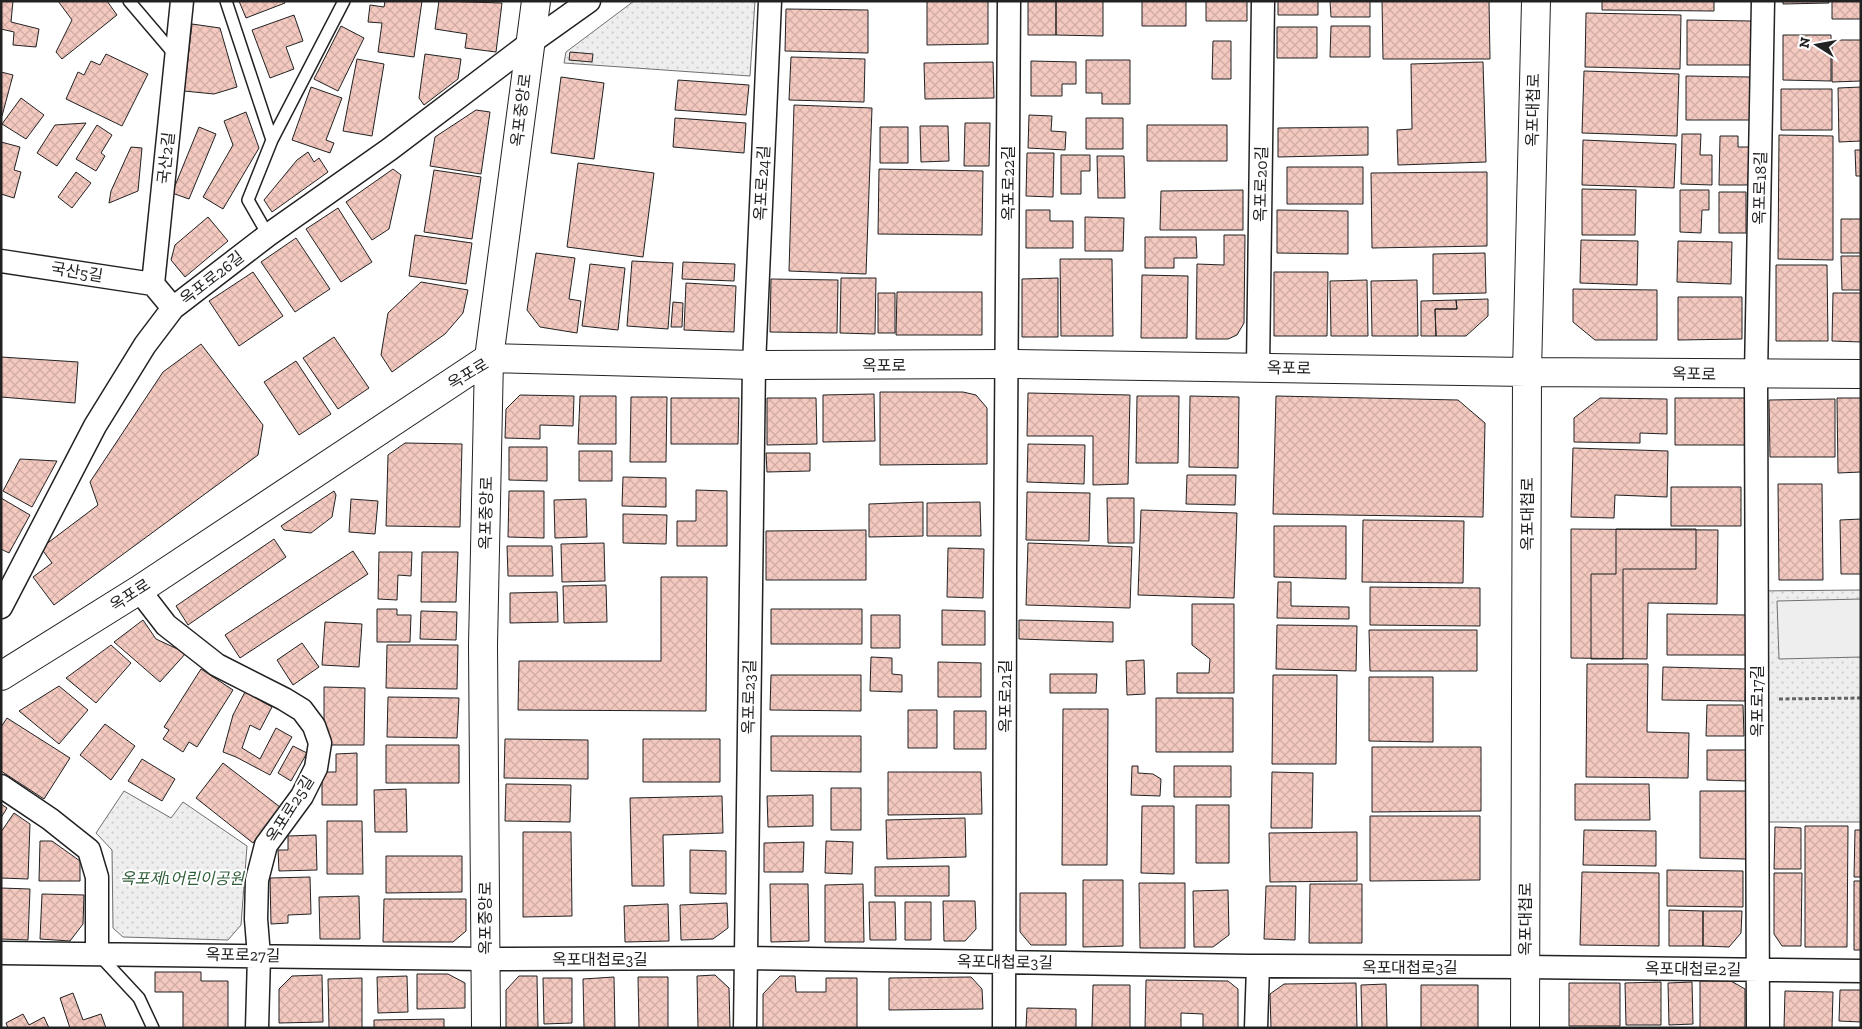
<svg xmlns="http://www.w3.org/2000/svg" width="1862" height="1029" font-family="'Zilla Slab','Noto Sans KR',serif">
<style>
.grass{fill:url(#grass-dots);stroke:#6f6f6f}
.garden{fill:#eee;stroke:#6f6f6f}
.building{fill:url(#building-cross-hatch);stroke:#222}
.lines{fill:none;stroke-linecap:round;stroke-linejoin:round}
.service-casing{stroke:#222;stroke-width:14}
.minor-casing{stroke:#222;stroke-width:25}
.tertiary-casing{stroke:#222;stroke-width:30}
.path{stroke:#646464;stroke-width:3;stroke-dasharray:4 2.5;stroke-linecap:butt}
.service{stroke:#fff;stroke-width:11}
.minor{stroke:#fff;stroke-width:22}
.tertiary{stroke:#fff;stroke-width:28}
.labels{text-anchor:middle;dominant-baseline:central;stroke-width:4;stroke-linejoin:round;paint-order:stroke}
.street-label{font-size:16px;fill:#222;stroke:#fff}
.park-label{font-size:16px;font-style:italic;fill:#2f5e38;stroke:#fff}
</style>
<defs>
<pattern id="grass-dots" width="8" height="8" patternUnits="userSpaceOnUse" patternTransform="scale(1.25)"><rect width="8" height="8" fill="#eee"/><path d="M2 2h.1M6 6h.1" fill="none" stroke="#ccc" stroke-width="1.8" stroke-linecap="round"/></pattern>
<pattern id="building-cross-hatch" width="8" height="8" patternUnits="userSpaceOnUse" patternTransform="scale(1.25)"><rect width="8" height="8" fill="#f3c9c0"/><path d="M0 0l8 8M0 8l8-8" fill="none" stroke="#d0aca5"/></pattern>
</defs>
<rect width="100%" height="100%" fill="#fff"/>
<path class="grass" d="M634,1H755L750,76L564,63L566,52Z
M1861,590V822H1757L1756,591Z
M124,791L171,818L183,802L247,846L241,925L228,940L123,937L113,928L112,850L96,833Z"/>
<path class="garden" d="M1861,599V657L1779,659L1777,601Z"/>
<path class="building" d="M1,1H13L11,22L39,29L36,47L13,45L14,32L1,29Z
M58,1H107L117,15L62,59L56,52L72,20Z
M239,1H284L285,3L246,18Z
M385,1H422L414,57L378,52L382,23L368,22L370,5L384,7Z
M439,1L502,3L496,52L465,48L467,34L435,29Z
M927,1H988V44L927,45Z
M1028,1H1056V35H1028Z
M1056,1H1103V36L1056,35Z
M1142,1H1186V26H1142Z
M1206,1H1247V21H1206Z
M1278,1H1318V15H1278Z
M1330,1H1370V17H1331Z
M1382,1H1489L1490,59H1383Z
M1602,1H1714V11L1602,10Z
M1783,1H1828L1829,3L1783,4Z
M1832,1H1861V19H1832Z
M786,9L868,10V53L785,51Z
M1586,13L1681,15L1680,69L1585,67Z
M294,15L303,41L286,47L294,69L270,78L252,30Z
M1687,20L1751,21V65H1687Z
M192,24L220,28L237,87L214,94L184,91Z
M341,26L364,38L338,91L314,79Z
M1331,26H1370V57H1330Z
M1277,27H1317V58H1277Z
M1783,35H1831V81L1783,80Z
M1832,40H1861V81L1832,82Z
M1213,41H1231V79H1212Z
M570,52L593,54L592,62L569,60Z
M106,54L148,74L122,126L66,99L78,72L84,75L91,61L100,65Z
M425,54L461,59L458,79L424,105L419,98Z
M791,57L865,59L864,102L789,100Z
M357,59L384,64L372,136L343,131Z
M1086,60H1130V104H1102V93H1086Z
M1031,61L1076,62V84H1062V96H1031Z
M993,62L994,98L925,99L924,63Z
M1483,62L1486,162L1398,165L1397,130L1412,129L1411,64Z
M1584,71L1679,74L1677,136L1582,133Z
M1,72L13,75L2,116L1,115Z
M1686,76L1750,77V120H1686Z
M561,77L604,83L594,159L551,153Z
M678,80L749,85L746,115L675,110Z
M311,87L342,98L326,140L334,143L330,153L292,140Z
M1861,87V141L1839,142L1838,88Z
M1781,89H1832V130H1781Z
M21,98L44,115L26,139L2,124Z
M794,105L872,108L866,274L789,271Z
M476,110L490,112L481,174L430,166L435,137Z
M246,112L259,148L223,209L203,197L233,145L224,121Z
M1029,115L1052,116L1051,131L1066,132L1065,150L1028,148Z
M675,118L746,123L744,153L673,147Z
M1086,118H1123V149H1086Z
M86,123L57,166L37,153L55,125Z
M965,123H990L989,166H964Z
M97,125L112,135L101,153L105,156L96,171L76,159Z
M1147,125H1227V161H1147Z
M920,126H948L949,161L921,162Z
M199,127L216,134L189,199L172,193Z
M880,127H908V163H880Z
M1368,127V155L1278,157V128Z
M1682,134H1701L1700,155H1712V185L1681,184Z
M1779,135L1833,136V260L1778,259Z
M1720,136H1738V147H1749L1748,185H1719Z
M1583,140L1676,144L1674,188L1582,185Z
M1,142L20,147L14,170L21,172L14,198L1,194Z
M131,147L142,148L138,191L109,203L111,191Z
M1855,150H1861V176H1856Z
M308,152L314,162L319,158L328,172L272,212L264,200L297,160Z
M1027,153H1054L1053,197L1026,196Z
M1061,155H1090V171H1081V194H1061Z
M1097,156H1124L1125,198H1098Z
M578,163L654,173L643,257L567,247Z
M1287,167H1363V204H1287Z
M393,169L401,175L389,229L372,240L346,202Z
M879,169L983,171L982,235L878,234Z
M434,170L481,177L472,239L424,232Z
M76,172L91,183L72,208L58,197Z
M1487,172V246L1372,248L1371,173Z
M1582,189L1636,190L1635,235H1582Z
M1243,190V230H1160L1161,191Z
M1680,190H1709V210H1702L1701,233L1680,232Z
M1719,192H1746V233H1719Z
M338,208L372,262L341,282L306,229Z
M1026,210H1050V221H1073V248H1026Z
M1277,210L1348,211V254L1277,253Z
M208,217L228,241L185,277L171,260L175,245Z
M1085,217L1124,218L1123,251H1085Z
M1841,219H1861V253H1841Z
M415,235L472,243L466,284L409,276Z
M1224,235H1245L1244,323L1237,335L1228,339H1196L1197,264L1224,265Z
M1145,237H1196L1197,258H1174V268H1145Z
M296,238L330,289L295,312L261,262Z
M1581,240L1638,241L1637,285L1580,283Z
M1678,241L1732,242L1731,284L1677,282Z
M536,253L575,258L569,299L581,301L577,333L540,327L527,310Z
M1485,253L1486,293L1433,294V254Z
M1841,256H1861V290H1842Z
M1060,259H1112L1113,336H1061Z
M632,261L673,263L668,329L627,326Z
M683,262L735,264L734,281L682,279Z
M590,264L625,268L618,330L582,326Z
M1776,265H1827L1828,341H1776Z
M253,272L283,316L239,346L209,301Z
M1274,272H1328L1327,336H1274Z
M1142,275L1188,276L1187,338H1141Z
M841,278H876L875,334L840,333Z
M1058,278V337H1022V279Z
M771,279L838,280L837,333L770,332Z
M1367,280L1368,336H1331L1330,281Z
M1417,280L1418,336H1372L1371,281Z
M421,282L468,290L463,313L445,334L392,372L381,355L388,313Z
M686,283L736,286L734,332L684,330Z
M1573,289L1657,290V340H1595L1573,322Z
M897,292H982V335H896Z
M878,293H895V333H878Z
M1833,293H1861V342L1832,341Z
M1678,297H1742V339L1678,340Z
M1488,299V316L1466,336H1436L1435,309H1457L1456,300Z
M1456,300L1457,309H1435L1436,336H1421V301Z
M673,302L683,303L682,327H671Z
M334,337L369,388L338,409L303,358Z
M201,344L263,425L258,455L54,605L33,577L52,563L41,548L98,505L90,482L163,372Z
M1,357L78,362L75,403L1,397Z
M296,361L331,414L299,435L264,382Z
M880,392H963L976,395L987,408V464L880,465Z
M1028,393L1130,395L1128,484L1093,485V436H1027Z
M874,394L875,441L823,442V395Z
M520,395L574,396L573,426L540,425V439L505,438L506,409Z
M580,396H616V444H578Z
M1137,396H1179L1178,463H1136Z
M1190,396L1239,397L1238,468L1189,467Z
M1276,396L1458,400L1485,423L1483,517L1273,514Z
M631,397H667L666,462H630Z
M671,398H739L738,444H671Z
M767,398H816L817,444L767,445Z
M1600,398L1667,399V434L1640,433V443L1574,442V418Z
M1675,398H1747V445H1675Z
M1837,398H1861V472L1838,473Z
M1835,399V457H1770L1769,400Z
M405,443L462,444L460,527L386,526L388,455Z
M1028,444L1085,445L1084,484L1027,482Z
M509,447H547V481L509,480Z
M1573,448L1668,451L1667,497L1615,495L1614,518L1571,517Z
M579,451H612V481H579Z
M766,453H810V471L767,472Z
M20,459L57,461L32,507L3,491Z
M1187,475H1236L1235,505L1186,504Z
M623,477L666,478V507L622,506Z
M1778,484H1822L1823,580H1779Z
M1671,487H1741V526H1671Z
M696,490L727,491V546H677V521H696Z
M334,491L336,495L332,517L311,533L284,530L281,526Z
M509,491H544V538L508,537Z
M1027,492L1090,493L1089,541L1026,540Z
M1,498L30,515L9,553L1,549Z
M1107,498H1134V543H1108Z
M351,499L378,501L375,534L349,532Z
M586,499L587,537L555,538L554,500Z
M923,502V536L869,537V504Z
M980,502L981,536H927V503Z
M1141,510L1237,513L1234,598L1138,595Z
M623,514L667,515L666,544L623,543Z
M1861,519V574H1841L1840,520Z
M1363,520L1464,521L1463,583L1362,582Z
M1274,526H1346V579L1274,577Z
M1571,529L1718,530L1717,604L1648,603L1647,659L1571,658Z
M1616,529H1696V569H1623V659H1591V574H1616Z
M866,530V580H766V531Z
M274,539L286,557L188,625L176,606Z
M604,543L605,581L562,582L561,544Z
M1028,543L1132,547L1130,608L1026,605Z
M507,546H552L553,576H508Z
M948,548L984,549L983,598L947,597Z
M353,551L368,574L240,658L225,635Z
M379,552H412L411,576L398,575L397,600L378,599Z
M422,552H458L456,602H421Z
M661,577H707L706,711L518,710L519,661H661Z
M1278,582H1291V606L1349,607V619L1277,618Z
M606,585L607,622L564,623L563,586Z
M1370,587L1480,588V626L1370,625Z
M557,592L558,622L510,623V593Z
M1192,604H1234V693H1177V673H1209L1210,659L1192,645Z
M377,609H397V615H411L410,642H377Z
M771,609H862V644H771Z
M942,610L985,611V645H942Z
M421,611L457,612L456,640L420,639Z
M1667,614L1746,615V655H1667Z
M871,615H900V648H871Z
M143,620L156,639L186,653L160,682L114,642Z
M1019,620L1113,622V642L1019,639Z
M325,622L362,624L359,667L322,665Z
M1277,625L1357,626L1356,671L1276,669Z
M1369,630H1477V671H1370Z
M302,643L319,667L293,685L277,660Z
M111,645L131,663L96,703L66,678Z
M387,645H458L457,689L386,688Z
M871,657L892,658V674L902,675V692L870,691Z
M1144,660L1145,694L1127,695L1126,661Z
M938,662L981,663V697H938Z
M1587,664H1648L1647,732L1689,733L1688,778L1586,777Z
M1663,667L1746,669L1745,701L1662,700Z
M201,669L233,690L197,747L189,742L183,752L163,739L169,730L164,727Z
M1050,674H1097L1096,693H1050Z
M771,675H861V711L770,710Z
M1273,675H1337L1336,764H1272Z
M1369,677H1433V742L1369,741Z
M59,686L88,710L59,744L19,711Z
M324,687L365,688L364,745H324Z
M245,692L272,707L260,730L250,725L242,748L260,759L276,728L292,737L270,775L236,757L223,752L233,715Z
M388,697L459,698L457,738L387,737Z
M1156,698H1233V752H1156Z
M1707,705H1743L1744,736H1706Z
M1063,709H1108L1107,865H1062Z
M908,710H937V748H908Z
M954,711H986V749H954Z
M7,718L70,758L44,799L1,771V727Z
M105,724L135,746L111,780L80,755Z
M771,736H861V772L771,771Z
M505,739L588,740V779L504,778Z
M643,739H720V782H643Z
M386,745H459V783H386Z
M293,746L307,753L291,781L278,773Z
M1372,747H1481V811L1372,812Z
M1707,750H1748L1747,781L1707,780Z
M357,753V805H322V772H336V754Z
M142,759L175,779L162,801L128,781Z
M223,763L280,807L253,843L196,798Z
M1132,766H1138V773L1153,774L1161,779L1160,796L1131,795Z
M1174,766H1231V797H1174Z
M888,772H981L982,814L888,815Z
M1272,772L1313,773L1312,828H1271Z
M506,784L571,785L570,822L505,821Z
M1575,784H1649L1650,820H1575Z
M831,788H861V830H831Z
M406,789L407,832H375L374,790Z
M1700,791H1746V859L1700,858Z
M813,795V826L768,827L767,796Z
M722,796L723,833L663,835L664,886H632L630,798Z
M1,804L7,808L1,818Z
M1196,805H1229V863H1196Z
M1142,806H1174V874L1141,873Z
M14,813L30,824L28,879L1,878V832Z
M1370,816H1480V880L1370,881Z
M965,818L966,857L887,859L886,820Z
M327,821H362L363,874H327Z
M1805,826H1848L1847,947H1805Z
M1775,827L1801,828V869H1774Z
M1584,830L1656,831V866L1583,865Z
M1855,830H1861V877H1854Z
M523,832H571L572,916L523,917Z
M1357,832V881L1270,882L1269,833Z
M316,835L317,870L279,871L278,850H288V836Z
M40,841H52L80,861V881H39Z
M826,841L853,842L852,874L825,873Z
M804,842L803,872H764V843Z
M690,850L726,851V894L690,893Z
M386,856H462V892L386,893Z
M949,866V896H875V867Z
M1667,870L1743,871V907L1667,906Z
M1582,872L1659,873V946L1580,945Z
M1774,873H1802L1801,946H1782L1774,934Z
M310,877L311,914L288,915V923L271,924L270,878Z
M1083,880H1123V946L1083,947Z
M1854,881H1861V950H1854Z
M1139,883H1185V948H1140Z
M770,884H808L809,941L771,942Z
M863,884L864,942H825V885Z
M1310,884H1362V943H1309Z
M1266,886H1296L1295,940L1264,939Z
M1,888L30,889L28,940L1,939Z
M1228,890L1229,935L1213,947H1194L1193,891Z
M1020,893H1066V945H1031L1020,932Z
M42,894L84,895L83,924L70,941L40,939Z
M359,896L360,939H320L319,897Z
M384,899H466V931L453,942H383Z
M943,901H975L976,929L965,941H944Z
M869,902H895L896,940H870Z
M905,902H931V940H905Z
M727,903L728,928L713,939L681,940L680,905Z
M668,904L669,941L625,942L624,906Z
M1669,910L1703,911V946H1669Z
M1703,911H1742L1741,933L1729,947L1703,946Z
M155,972H201V981H228V1028H183V992H155Z
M417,974H448L465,983V1008L417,1009Z
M322,975L323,1022L279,1023V989L292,976Z
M715,975L729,988L730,1028H698L697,976Z
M407,976L408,1012L378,1013L377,977Z
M519,976H537L538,1028H506V990Z
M780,976H795L796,992H826V978H857V1028H763V994Z
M614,977L615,1028H584L583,979Z
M638,977H668V1028H639Z
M971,977L982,989L983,1009L889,1010V978Z
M362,978V1028H329L328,979Z
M543,978H572V1023L544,1024Z
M1146,980L1228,981L1238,989V1028H1203V1014L1181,1013V1028H1145Z
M1700,981H1731L1745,989V1028H1700Z
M1661,982V1025H1626L1625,983Z
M1692,982L1693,1024L1669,1025L1668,983Z
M1356,983L1357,1028H1271L1270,994L1284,984Z
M1569,983H1620V1026H1569Z
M1386,984L1387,1028H1362L1361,985Z
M1093,985H1130V1028H1092Z
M1421,985H1478V1028H1421Z
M1840,990H1861V1022L1839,1021Z
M1785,991L1833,992L1832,1028H1784Z
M73,993L83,1020L101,1014L106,1028H70L60,998Z
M1027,1008L1076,1009V1028H1026Z
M23,1014L29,1025L44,1017L49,1028H8L6,1023Z
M444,1019V1028H374V1020Z"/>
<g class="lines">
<defs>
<path id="service" d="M129,1L175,55
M226,1L272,140L248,200L268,235
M272,140L344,1
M100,956L139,998L153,1028"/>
<path id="minor" d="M1,261L153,284
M173,308L153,284L182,1
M1258,367L1263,1
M139,590L166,625L217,665L284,699L302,710L314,726L320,743L316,768L302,796L266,845L257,880L256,919L259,956L257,1028
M1,607L95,426L145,345L173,308L268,235L390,149L530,43L589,1
M1,786L50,819L89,850L97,877V953
M1,953L485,959L745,958L1249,966L1525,967L1861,971
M745,1028L754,365L770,1
M1004,1028L1005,574L1009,1
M1256,1028L1258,966
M1758,1028L1756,375L1763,1"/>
<path id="tertiary" d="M1,676L139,590L489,358L754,365L1008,364L1527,372L1861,374
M486,1028L483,645L489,358L536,1
M1525,1028L1527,372L1536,1"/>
</defs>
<use href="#service" class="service-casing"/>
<use href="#minor" class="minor-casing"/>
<use href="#tertiary" class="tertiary-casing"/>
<path class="path" d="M1779,699L1861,698"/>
<use href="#service" class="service"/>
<use href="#minor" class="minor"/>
<use href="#tertiary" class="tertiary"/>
</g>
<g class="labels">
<g class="street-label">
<text transform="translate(521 110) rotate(-83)">옥포중앙로</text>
<text transform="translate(1533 110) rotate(-89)">옥포대첩로</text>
<text transform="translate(166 158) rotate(-84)">국산2길</text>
<text transform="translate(762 183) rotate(-87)">옥포로24길</text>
<text transform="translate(1008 183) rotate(-90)">옥포로22길</text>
<text transform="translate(1261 184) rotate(-89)">옥포로20길</text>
<text transform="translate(1760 188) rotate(-89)">옥포로18길</text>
<text transform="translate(77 272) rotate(9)">국산5길</text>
<text transform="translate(212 278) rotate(-38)">옥포로26길</text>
<text x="884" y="365">옥포로</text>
<text transform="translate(1289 368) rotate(1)">옥포로</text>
<text transform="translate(468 374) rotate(-31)">옥포로</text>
<text transform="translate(1694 374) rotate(1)">옥포로</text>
<text transform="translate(486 513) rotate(-89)">옥포중앙로</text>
<text transform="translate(1527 514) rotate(-90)">옥포대첩로</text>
<text transform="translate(130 595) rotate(-33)">옥포로</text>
<text transform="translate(1005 696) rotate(-90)">옥포로21길</text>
<text transform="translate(749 697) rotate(-89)">옥포로23길</text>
<text transform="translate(1757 701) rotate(-90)">옥포로17길</text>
<text transform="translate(290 809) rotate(-58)">옥포로25길</text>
<text transform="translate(485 918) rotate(-90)">옥포중앙로</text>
<text transform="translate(1525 919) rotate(-90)">옥포대첩로</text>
<text transform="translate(243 955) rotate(1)">옥포로27길</text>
<text x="600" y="959">옥포대첩로3길</text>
<text transform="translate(1005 962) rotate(1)">옥포대첩로3길</text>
<text x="1410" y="967">옥포대첩로3길</text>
<text transform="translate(1693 969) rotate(1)">옥포대첩로2길</text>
</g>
<g class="park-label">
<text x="182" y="878">옥포제1어린이공원</text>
</g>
</g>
<rect width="1862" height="1029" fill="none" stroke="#222222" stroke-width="5"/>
<g transform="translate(1817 45) rotate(281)" stroke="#ffffff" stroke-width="4" paint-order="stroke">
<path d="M0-4L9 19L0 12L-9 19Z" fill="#222222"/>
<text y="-8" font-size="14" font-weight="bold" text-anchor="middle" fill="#222222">N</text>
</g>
</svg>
